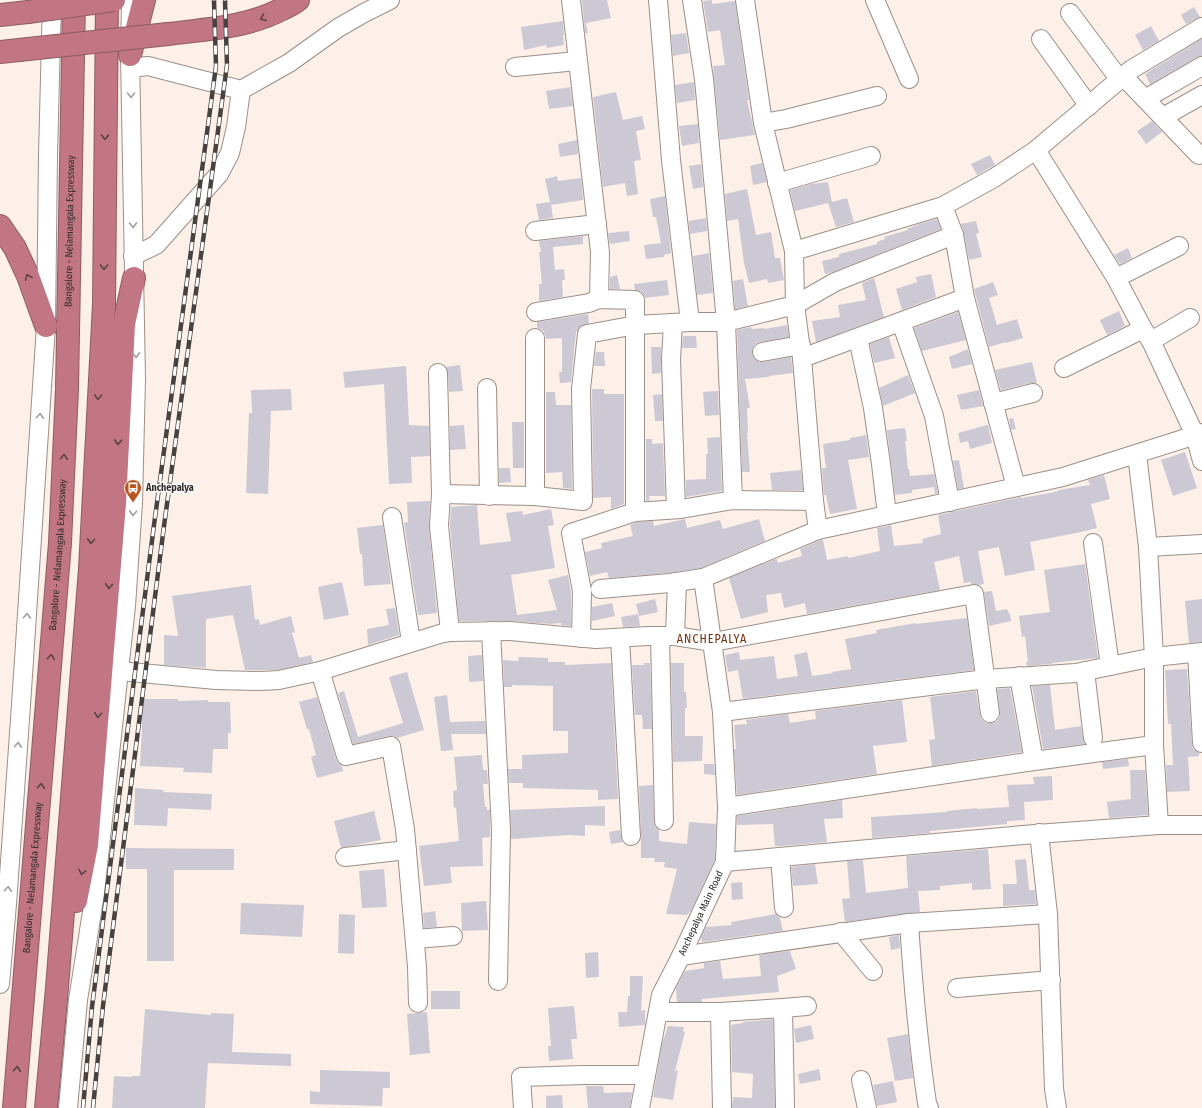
<svg xmlns="http://www.w3.org/2000/svg" width="1202" height="1108" font-family="'Fira Sans Condensed',sans-serif">
<style>
.building{fill:#ccc9d4}
.lines{fill:none;stroke-linecap:round;stroke-linejoin:round}
.minor-casing{stroke:#9b8f89;stroke-width:20}
.highway-casing{stroke:#8f5c64;stroke-width:24}
.minor{stroke:#fff;stroke-width:18}
.highway{stroke:#c27684;stroke-width:22}
.rail-casing{stroke:#47423f;stroke-width:4.5}
.rail{stroke:#fff;stroke-width:3;stroke-dasharray:9;stroke-linecap:butt}
.highway-bridge-casing{stroke:#8f5c64;stroke-width:24;stroke-linecap:butt}
.highway-bridge{stroke:#c27684;stroke-width:22}
.oneway{stroke:#5c4244}
.oneway2{stroke:#a2a09f}
.labels{text-anchor:middle;dominant-baseline:central;stroke-width:3;stroke-linejoin:round;paint-order:stroke}
.street-label{font-size:10px;fill:#302c29;stroke:#fff}
.poi-label{font-size:10px;font-weight:bold;fill:#302c29;stroke:#fff;text-anchor:start}
.quarter-label{font-size:12px;letter-spacing:1px;fill:#6f300f;stroke:#fff}
</style>
<rect width="100%" height="100%" fill="#fcf0e9"/>
<path class="building" d="M582,0H607L611,18L586,23L588,33H585Z
M712,0V4L735,1L749,100H747L755,135L720,140L713,66L725,65L720,30L708,32L703,1Z
M1194,7L1200,17L1186,24L1181,15Z
M563,21L564,35H563L564,45L547,48L546,45L524,50L521,27Z
M1151,26L1159,41L1143,50L1135,35Z
M686,33L689,53L673,56L671,35Z
M1202,39V56L1197,57L1150,84L1145,74Z
M694,82L695,100L677,103L675,85Z
M570,87L573,106L549,109L546,91Z
M616,92L623,120L642,116L645,129L636,131L641,160L634,161L638,194L627,196L625,183L603,187L593,97Z
M1152,121L1162,132L1146,144L1137,131Z
M698,124L699,143L682,146L679,126Z
M577,140L578,154L560,157L558,144Z
M990,155L995,165L977,175L971,164Z
M762,163L767,182L753,185L750,166Z
M701,164L703,187L693,189L689,166Z
M557,176L558,181L581,178L583,200L551,205L553,218L539,220L536,204L550,202L545,179Z
M828,182L832,202L795,211L790,190L811,184Z
M747,189L756,235L771,232L775,258H780L784,280L768,283L767,279L749,283L744,263L738,219L727,221L725,194Z
M665,196L671,253L664,255V257L646,259L644,245L661,243L656,217H653L650,199Z
M847,198L854,222L836,227L828,203Z
M706,218L707,231L690,234L689,221Z
M937,219L941,229L833,272L825,274L822,261L839,257V254L877,244V242L885,239L884,237L908,230L907,229L922,223Z
M976,221L979,233L976,234L982,257L969,260L964,233L961,224Z
M629,231L630,241L610,244L608,233Z
M583,236V244L553,247L555,270L564,269L565,280H562L563,297L539,301V284H542L539,252H541L539,241Z
M1128,248L1132,258L1120,264L1114,255Z
M709,253L713,293L697,295L693,256Z
M931,274L936,297L902,310L896,289L917,282L916,277Z
M617,275L620,289H610V277Z
M874,278L884,317L816,342L812,321L840,317L838,305L866,300L862,283Z
M743,279L748,306L735,309L733,281Z
M667,280L669,295L645,298L644,295L641,291L635,290L634,284Z
M993,282L998,295L989,298L997,325L1017,319L1023,338L1006,343V342L989,347L974,289Z
M1119,311L1125,326L1107,335L1100,320Z
M958,312L966,340L922,351L914,328Z
M588,314L589,323L580,327L576,332L571,382L560,383L559,372H562V338L546,339L544,332L541,329L537,328V322Z
M787,325L789,337L760,342L755,344L752,349V354L754,358L759,362H764L791,357L793,373L769,376V377L745,379L750,408H747L748,433H747L750,472H742L737,330L751,327L752,329L765,328V329Z
M683,336H696L697,348H682Z
M889,337L895,358L874,363L870,344Z
M651,347H661V373L652,374Z
M968,349L972,364L952,369L949,357Z
M596,352H604L605,366H594Z
M1032,362L1037,383H1030L1001,390L995,370Z
M460,365L463,391L449,392L448,373L446,367Z
M406,366L409,425L429,426L430,456L411,457L412,483L389,484L384,384L345,388L343,372Z
M908,375L915,393L883,406L879,388Z
M291,389L292,410L271,411L268,494L246,493L249,413H252L251,390Z
M592,389H604V394H624V504L611,509V497L593,498Z
M979,390L983,406L961,410L957,395Z
M717,391H718L719,415L705,416L703,392Z
M546,392H555L556,405H571L572,489L563,488L562,472L546,473Z
M662,394L663,421H655L653,395Z
M1013,418L1016,429L1011,430L1009,419Z
M512,422H524V468H513Z
M464,425L466,449L450,450V426Z
M987,425H988L992,443L970,449L968,441L960,443L958,433Z
M905,428L907,441H905L908,469H909L910,476L934,474L938,493L935,494L934,487L912,490V493L895,495L887,430Z
M866,435L869,457L848,460L857,509L830,514L826,495H824L822,468H826L823,444L850,440V438Z
M720,437L722,491L686,497V480L706,479V454H708L707,438Z
M646,439H652V444L663,443L665,496H649L650,500L646,501Z
M1185,452L1197,488L1173,496L1161,460Z
M959,460L964,488L958,489L953,461Z
M499,468H510L511,482L499,483Z
M801,470L803,490H772L770,473Z
M1104,475L1110,499L1091,504L1097,528L1081,532L1030,542L1035,570L1005,576L999,547L978,551L984,584L979,585L971,584V582L964,583L959,556L934,562L940,590L807,614L805,603L784,608L781,593L766,595L768,612L741,619L729,578L773,560L777,559L778,563L802,556L800,549L821,540H823L827,560L848,556V558L880,551L877,528L891,525L894,546L923,543L922,539L941,534L938,515L1021,497V498L1050,493L1059,491L1058,490L1090,485L1088,480Z
M430,501L429,527L437,613L418,615L404,523L408,522L407,502Z
M477,505L480,545L511,541L506,513L522,511L523,515L551,509L554,525L548,526L555,568L511,575L517,615L557,610L548,580L568,575L571,592V626L561,625V623L551,624L511,621H459L450,526L451,507Z
M685,519L687,528L720,520L723,529L759,519L765,541L700,568L669,573L609,578L607,572L590,576L585,552L602,548L601,543L633,536L630,525L637,522L653,521L654,526Z
M383,525L391,584L364,586L362,554H360L357,528Z
M1085,564L1098,658L1052,663V664L1027,666L1026,662H1028L1025,636L1022,637L1019,616L1050,612L1044,570Z
M342,582L349,615L324,620L318,587Z
M251,585L255,620L259,619L260,625L291,616L295,632L292,633L299,658L311,655L313,662L278,670H245L233,615L206,619V668L164,665V635L178,636L172,596Z
M992,591L996,611L1007,609L1009,614H1010L1011,621L989,626L984,592Z
M655,599L658,612L639,616L636,604Z
M1202,599V642L1189,643L1185,601Z
M612,603L615,616L592,621V607Z
M395,608L399,635L368,645L367,629L389,625L386,609Z
M638,614L640,626L623,627L621,617Z
M967,618L974,670L743,699L738,670L728,672L725,655L739,652L740,660L774,656L777,679L798,676L794,655L807,652L812,676L833,673L832,672L851,669L845,639L877,633L876,630L916,623V624Z
M482,655L483,681L469,682L468,656Z
M519,657L548,658V662H565V665L611,663L618,799L598,800V790L523,788V783H509L508,769H522V755L568,753V731H553V686L512,685V687H504L503,660L518,661Z
M644,663H650L652,729H643L642,715H635L632,665H644Z
M671,663H684V692H686L687,708H685V736H703L702,761L673,762Z
M1187,669L1192,744L1193,749L1199,753V756L1188,757L1190,791L1167,792L1166,765H1173L1171,724H1168L1165,670Z
M407,672L424,730L397,738L394,736H389L353,744L338,693L344,691L358,737L403,723L389,677Z
M1050,685L1055,730L1081,726L1083,739L1084,744L1043,749L1032,686Z
M1010,688L1022,752L932,766L929,740L935,739L930,697L976,691L980,714L981,719L986,723H991L996,722L1000,717V712L997,689Z
M447,695L450,722L485,721L486,734H451L453,750L441,751L434,697Z
M317,697L336,759L338,763L342,766L343,771L317,778L311,757L316,755L309,729H307L299,702Z
M142,699H178V701L208,700V702H230L231,733H228V749H213L212,773L183,772L184,768L140,766L142,729Z
M902,700L907,742L873,746L877,774L737,795L734,749H736L734,725L747,724L746,720L788,714L790,723L816,719L815,711Z
M482,755L483,770H487L488,784H483L485,807H487V810H490V837L482,838L483,866L450,867L452,883L424,886L419,846L459,841L456,807L454,808L453,791L457,790L454,757Z
M1128,759L1129,766L1103,769L1102,762Z
M704,764H714L715,775L704,774Z
M1130,770H1145L1148,815L1109,818L1107,802L1131,799Z
M1052,776L1053,800L1024,802L1025,820L1007,821V824L930,831V833L872,838L871,817L947,812V811L977,808V809L1009,807L1007,785L1034,784L1033,777Z
M653,785L654,821L655,826L659,830V841L687,844L689,822L716,824L715,859L692,909L687,915L666,914L677,869L664,867L665,862H654L655,858H641V835L639,786Z
M135,788L164,790L163,792L212,794L211,810L168,808L167,826L134,825Z
M842,800L843,818L824,819L827,842L781,846H775L773,824L737,825V816Z
M605,806V826L585,825V836L570,835L511,839L510,810Z
M374,811L381,840L341,848L334,821Z
M620,830L621,837L623,842L611,844L609,832Z
M126,848L234,849V870H174V961H147V869H126Z
M988,849L991,889L972,890V883L940,886V890L918,891L920,912L845,922L842,899L850,898L847,861L863,860L866,893L908,888L906,856Z
M1026,859L1029,890H1035L1036,904L1003,906V884H1017L1015,860Z
M815,864L818,884L793,886L791,867Z
M384,869L387,907L362,908L359,871Z
M742,882L743,899L732,900L731,883Z
M486,901L488,930L462,931L461,903Z
M241,903L304,905L302,937L240,934Z
M435,911L437,927L424,928L423,913Z
M339,914L355,915L354,954L338,953Z
M776,914L780,918L783,931L702,942L701,937L706,927L732,925L731,922Z
M899,935L900,948L891,950L889,937Z
M790,951L796,969L777,976L779,992L702,999V1002H677L676,988L685,971L704,968V963L720,961L723,979L761,976L759,955Z
M598,952L599,977L586,978L585,953Z
M630,976H643L641,1011L645,1010V1025L619,1027L618,1012H627L628,996H630Z
M431,991H460V1009H431Z
M574,1006L577,1039H571L573,1059L549,1061L548,1046H551L548,1008Z
M145,1009L211,1015V1013L234,1014L232,1052L291,1054V1066L208,1063L205,1108H112L114,1076L132,1077V1076H140Z
M427,1012L430,1053L410,1055L407,1014Z
M773,1019L775,1108H732L733,1097L752,1098L753,1074L732,1072L731,1025L743,1023V1022Z
M811,1025L814,1039L796,1043L794,1029Z
M668,1026L684,1027L683,1031L685,1032L675,1071L678,1070L673,1100L653,1097L662,1044Z
M908,1034L913,1078L895,1081L887,1038Z
M819,1069L821,1080L800,1084L798,1074Z
M320,1070L390,1072V1088H383L382,1106L310,1104V1091L320,1092Z
M893,1081L897,1102L877,1106L873,1085Z
M586,1086H603L604,1093L632,1092L630,1108H588Z
M562,1095L563,1108H546V1096Z"/>
<g class="lines">
<defs>
<g id="minor">
<path d="M571,0L600,252L599,299"/>
<path d="M658,0L671,160L690,322"/>
<path d="M692,0L704,79L726,322L733,500"/>
<path d="M875,0L909,79"/>
<path d="M1070,13L1120,80"/>
<path d="M1041,39L1089,106"/>
<path d="M515,67L577,61"/>
<path d="M131,68L148,66L241,90L289,63L338,28L364,13L390,0"/>
<path d="M1123,76L1199,155"/>
<path d="M1145,99L1202,66"/>
<path d="M1163,117L1202,95"/>
<path d="M763,123L786,119L877,96"/>
<path d="M1036,150L1116,278L1143,329L1151,341L1195,435L1202,461"/>
<path d="M777,183L871,156"/>
<path d="M943,206L954,235L965,298L1016,487"/>
<path d="M535,231L597,224"/>
<path d="M794,251L943,206L994,178L1036,150L1132,69L1202,27"/>
<path d="M133,256L156,245L219,174L230,153L236,127L241,90"/>
<path d="M1116,278L1179,246"/>
<path d="M536,312L589,303L599,299L635,300V512"/>
<path d="M901,322L934,416L950,502"/>
<path d="M673,323L671,360L676,509"/>
<path d="M858,338L873,408L881,464L887,515"/>
<path d="M1151,341L1190,318"/>
<path d="M762,352L801,345"/>
<path d="M802,358L965,298"/>
<path d="M1064,368L1143,329"/>
<path d="M438,373L441,494L439,526L450,632"/>
<path d="M487,388L489,496"/>
<path d="M993,403L1033,393"/>
<path d="M441,494L535,496L583,501L581,389L587,334L636,325L690,322H726L795,305L835,282L954,235"/>
<path d="M535,496V338"/>
<path d="M392,517L411,642"/>
<path d="M818,530L1063,477L1202,433"/>
<path d="M1093,543L1110,666"/>
<path d="M1148,547L1202,544"/>
<path d="M600,589L670,583L703,578"/>
<path d="M491,631L501,830L498,981"/>
<path d="M660,636L664,821"/>
<path d="M675,636L677,582"/>
<path d="M581,638L582,591L571,533L635,512L681,509L733,500L814,501"/>
<path d="M620,638L631,836"/>
<path d="M1197,653L1202,743"/>
<path d="M119,671L216,680L261,681L279,680L320,671L443,633L450,632L510,631L596,639L648,636H675L713,642L974,594L990,713"/>
<path d="M320,671L346,756L391,746L405,829L417,967L418,1003"/>
<path d="M1085,671L1093,738"/>
<path d="M1019,676L1034,761"/>
<path d="M722,712L986,679L1076,673L1154,657L1202,652"/>
<path d="M727,807L1034,761L1154,745"/>
<path d="M1159,825H1202"/>
<path d="M1039,833L1048,914L1054,1089L1057,1108"/>
<path d="M345,857L407,850"/>
<path d="M780,857L784,908"/>
<path d="M725,862L1023,835L1159,825L1154,745V657L1148,547L1137,454"/>
<path d="M909,923C913,984 918,1043 927,1103L929,1108"/>
<path d="M841,932L873,971"/>
<path d="M415,939L453,936"/>
<path d="M681,956L909,923L1048,914"/>
<path d="M0,984L7,904L21,705L46,326L48,155L52,0"/>
<path d="M957,988L1051,980"/>
<path d="M783,1008L807,1006"/>
<path d="M658,1012H720"/>
<path d="M861,1080L867,1108"/>
<path d="M68,1108L78,1000L95,893L102,828L126,606L133,503L136,379L130,55L131,0"/>
<path d="M523,1108L521,1077L584,1075H646"/>
<path id="s1" d="M640,1108L661,995L681,956L725,862L727,807L722,712L703,578L818,530L814,501L802,358L795,305L794,251L763,123L745,0"/>
<path d="M722,1108L720,1012L783,1008L785,1106"/>
</g>
<g id="highway">
<path d="M0,15L28,12"/>
<path d="M168,34C207,29 246,28 282,9C287,7 293,4 298,0"/>
<path d="M0,52L19,50"/>
<path d="M130,55L144,0"/>
<path d="M0,226L15,248L28,276L46,326"/>
<path d="M76,901L87,845L115,503L124,324L134,278"/>
<path id="s2" d="M14,1108L60,543L67,389L74,0"/>
<path d="M46,1108L57,988L90,569L104,304L107,0"/>
</g>
</defs>
<use href="#minor" class="minor-casing"/>
<use href="#highway" class="highway-casing"/>
<use href="#minor" class="minor"/>
<use href="#highway" class="highway"/>
<defs>
<path id="rail" d="M83,1108L92,1007L154,525L216,66L214,0
M93,1108L103,1006L164,526L227,65L225,0"/>
</defs>
<use href="#rail" class="rail-casing"/>
<use href="#rail" class="rail"/>
<defs>
<path id="highway-bridge" d="M28,12L114,0
M19,50L168,34"/>
</defs>
<use href="#highway-bridge" class="highway-bridge-casing"/>
<use href="#highway-bridge" class="highway-bridge"/>
</g>
<defs><path id="oneway-chevron" d="M-2-3.5L2.5 0L-2 3.5" fill="none" stroke-width="1.6" stroke-linecap="round" stroke-linejoin="round"/></defs>
<g class="oneway">
<use href="#oneway-chevron" transform="translate(263 18) rotate(159)"/>
<use href="#oneway-chevron" transform="translate(105 137) rotate(91)"/>
<use href="#oneway-chevron" transform="translate(104 267) rotate(91)"/>
<use href="#oneway-chevron" transform="translate(28 277) rotate(-112)"/>
<use href="#oneway-chevron" transform="translate(98 397) rotate(93)"/>
<use href="#oneway-chevron" transform="translate(118 442) rotate(93)"/>
<use href="#oneway-chevron" transform="translate(64 457) rotate(-87)"/>
<use href="#oneway-chevron" transform="translate(91 541) rotate(93)"/>
<use href="#oneway-chevron" transform="translate(109 586) rotate(94)"/>
<use href="#oneway-chevron" transform="translate(51 657) rotate(-85)"/>
<use href="#oneway-chevron" transform="translate(98 715) rotate(95)"/>
<use href="#oneway-chevron" transform="translate(41 786) rotate(-85)"/>
<use href="#oneway-chevron" transform="translate(82 872) rotate(102)"/>
<use href="#oneway-chevron" transform="translate(17 1069) rotate(-85)"/>
</g>
<g class="oneway2">
<use href="#oneway-chevron" transform="translate(131 95) rotate(89)"/>
<use href="#oneway-chevron" transform="translate(133 225) rotate(89)"/>
<use href="#oneway-chevron" transform="translate(136 355) rotate(89)"/>
<use href="#oneway-chevron" transform="translate(40 416) rotate(-86)"/>
<use href="#oneway-chevron" transform="translate(133 513) rotate(94)"/>
<use href="#oneway-chevron" transform="translate(27 616) rotate(-86)"/>
<use href="#oneway-chevron" transform="translate(18 745) rotate(-86)"/>
<use href="#oneway-chevron" transform="translate(8 889) rotate(-86)"/>
</g>
<defs>
<symbol id="bus-pin" viewBox="-11 -11 22 30"><path d="M0 17L-7.5 6A9.5 9.5 0 1 1 7.5 6Z" fill="#ba5622" stroke="#fff"/><path d="M-5-6H5V4H4V6H2V4H-2V6H-4V4H-5ZM-3.5-4V0h7V-4ZM-3.5 1.2v1.5H-2V1.2ZM2 1.2v1.5H3.5V1.2Z" fill="#fff"/></symbol>
</defs>
<g fill-rule="evenodd">
<use href="#bus-pin" x="123" y="478" width="20" height="27"/>
</g>
<g class="labels">
<g class="street-label">
<text stroke="none"><textPath href="#s2" startOffset="879">Bangalore - Nelamangala Expressway</textPath></text>
<text stroke="none"><textPath href="#s2" startOffset="555">Bangalore - Nelamangala Expressway</textPath></text>
<text stroke="none"><textPath href="#s2" startOffset="231">Bangalore - Nelamangala Expressway</textPath></text>
<text stroke="none"><textPath href="#s1" startOffset="206">Anchepalya Main Road</textPath></text>
</g>
<g class="poi-label">
<text x="146" y="488">Anchepalya</text>
</g>
<g class="quarter-label">
<text x="712" y="639">ANCHEPALYA</text>
</g>
</g>
</svg>
